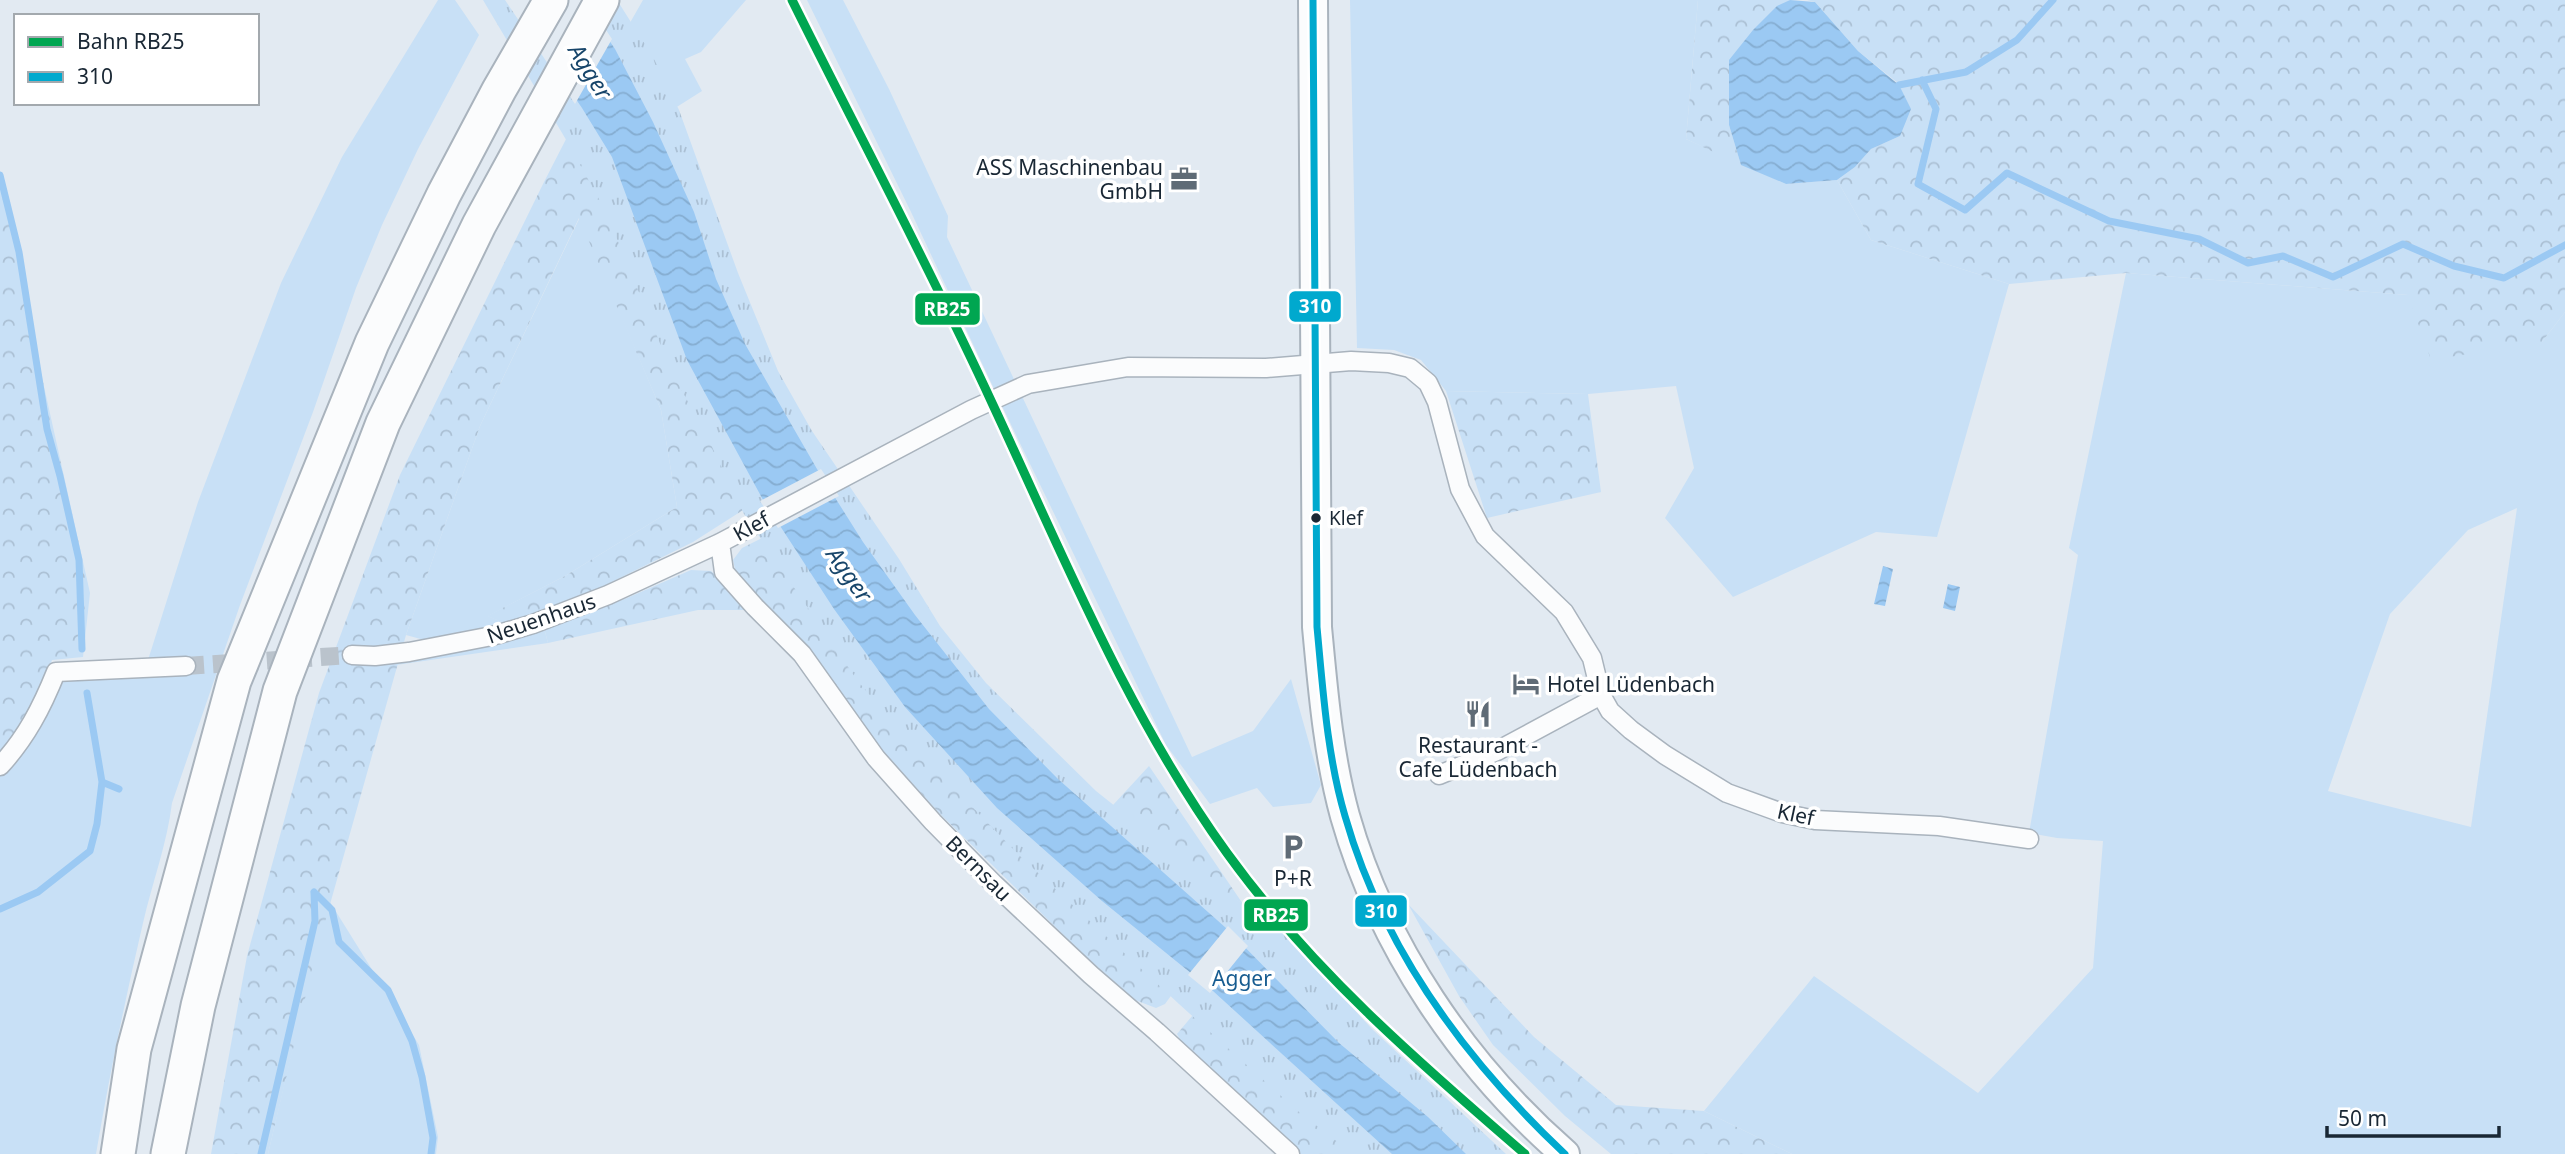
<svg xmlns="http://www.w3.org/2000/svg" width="2565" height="1154" font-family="'Noto Sans',sans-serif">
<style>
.grass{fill:#c8e0f6;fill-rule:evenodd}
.forest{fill:url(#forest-crowns)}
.park{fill:url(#park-tufts)}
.water{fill:url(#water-waves)}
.pier{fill:#e2eaf2}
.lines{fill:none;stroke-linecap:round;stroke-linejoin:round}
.stream{stroke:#9bc9f3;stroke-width:7}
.minor-tunnel{stroke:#bac3cc;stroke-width:18;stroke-dasharray:18 9;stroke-linecap:butt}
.minor-casing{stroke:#a9b3bd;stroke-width:21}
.primary-casing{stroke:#a9b3bd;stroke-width:32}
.motorway-casing{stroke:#a9b3bd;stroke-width:37}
.minor{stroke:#fbfcfd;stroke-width:18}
.primary{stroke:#fbfcfd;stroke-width:28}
.motorway{stroke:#fbfcfd;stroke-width:33}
.bus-1-casing{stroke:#fff;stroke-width:12}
.bus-1{stroke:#00a9ce;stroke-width:7}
.rail-1-casing{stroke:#fff;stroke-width:14}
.rail-1{stroke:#00a651;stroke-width:9}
.bus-dot{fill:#192734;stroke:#fff;stroke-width:2.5}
.labels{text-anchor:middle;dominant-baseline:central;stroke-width:7;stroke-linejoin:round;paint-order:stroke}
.bus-label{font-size:19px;fill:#192734;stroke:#fff;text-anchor:start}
.poi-label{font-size:21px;fill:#192734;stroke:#fff}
.street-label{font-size:21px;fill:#192734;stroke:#fff}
.park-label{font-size:21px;fill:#175c90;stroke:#fff}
.water-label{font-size:23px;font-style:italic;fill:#17456a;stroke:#fff}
.line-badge{stroke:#fff;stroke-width:2.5}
.badge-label{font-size:19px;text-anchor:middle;font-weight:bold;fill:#fff}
</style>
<defs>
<pattern id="forest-crowns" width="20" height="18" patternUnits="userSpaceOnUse" patternTransform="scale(1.75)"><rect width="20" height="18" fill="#c8e0f6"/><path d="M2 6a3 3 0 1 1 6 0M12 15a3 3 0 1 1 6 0" fill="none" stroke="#abc0d4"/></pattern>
<pattern id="park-tufts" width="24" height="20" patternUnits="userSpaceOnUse" patternTransform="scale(1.75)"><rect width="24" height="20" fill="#c8e0f6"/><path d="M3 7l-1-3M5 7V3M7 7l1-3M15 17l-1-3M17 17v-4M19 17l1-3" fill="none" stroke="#abc0d4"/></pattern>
<pattern id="water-waves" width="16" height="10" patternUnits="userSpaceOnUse" patternTransform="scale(1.75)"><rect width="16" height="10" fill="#9bc9f3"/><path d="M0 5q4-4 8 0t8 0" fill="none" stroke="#85add1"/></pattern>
</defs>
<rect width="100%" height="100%" fill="#e2eaf2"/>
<path class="grass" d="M438,0H455L479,35L418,149L382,225L356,288L313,412L240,605L172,803C167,844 152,883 143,923C125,1000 109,1077 96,1154H0V775C26,746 45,715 62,680L148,660L198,502L281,283L342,157Z
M643,0H746L701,52L685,59L702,91L653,122L615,49Z
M807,0H843L889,89L948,216L947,237L1192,757L1253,731L1291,679L1321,785L1311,803L1273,807L1257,788L1210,804L1166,745L1003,408L911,212Z
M1350,0H1698L1686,139L1786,184L1837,180L1871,240L2009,284L1937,537L1876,532L1733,597L1665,518L1694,468L1676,386L1588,394L1446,391L1421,360L1394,350L1357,348Z
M580,217L661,410L677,507L565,576L488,616L509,625L428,641L406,635L480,426Z
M2126,273L2408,295L2542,342L2565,312V1154H1792L1704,1111L1814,976L1978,1093L2093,968L2103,841L2057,838L2029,833L2078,555L2069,548ZM2517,508L2471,827L2328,791L2390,614L2468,530Z
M544,628L548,643L396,665L399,658Z
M330,902L419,1045L438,1137L436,1154H268L313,961Z"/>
<path class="forest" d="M1698,0H1790L1777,7L1729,125L1741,165L1686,139Z
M1807,0H2565V312L2542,342L2431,360L2408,295L2126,273L2009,284L1871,240L1837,180L1855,167L1871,149L1900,136L1899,84L1858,51L1815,2Z
M582,108L762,498L693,542L559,608L509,625L487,616L565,576L677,507L661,410L579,218L480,426L406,635L314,961L268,1154H211L247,956L319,693L400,475L544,182Z
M0,187L19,245L41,373L90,593L83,657L52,660L35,709L0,759Z
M1446,391L1588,394L1601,492L1487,518Z
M782,528L1189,971L1165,1004L1156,1008L1135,1000L1082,953L941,815L882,750L793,632L761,603L736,574L733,560L742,548Z
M691,570L711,571L734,592L747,610H698L548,643L544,628L627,598Z
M1149,766L1243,904L1101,818Z
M1408,904L1534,1037L1616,1105L1704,1111L1792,1154H1611L1565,1116L1493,1045L1459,996Z
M1213,991L1392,1154H1299L1186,1050L1177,1034Z"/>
<path class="park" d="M483,0H617L653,57L679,110L738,273L778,371L812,431L899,559L940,626L986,683L1096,791L1204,877L1283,932L1372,1029L1506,1154H1353L1299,1112L1179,1004L1021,857L908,741L857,680L744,514L712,447L671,370L605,210L568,143Z"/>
<path class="water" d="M508,0H582L615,49L653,122L694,212L716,279L745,344L817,469L863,542L915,615L989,709L1058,779L1226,928L1339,1043L1428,1117L1466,1154H1392L1213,991L1102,901L997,808L905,707L834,609L762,498L687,360L612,157L582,108Z
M1790,0L1815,2L1858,51L1899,85L1911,109L1900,136L1871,149L1855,167L1837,180L1786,184L1741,165L1729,125V60L1753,30L1777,6Z
M1883,566L1893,569L1885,606L1874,604Z
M1948,584L1960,587L1955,611L1943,608Z"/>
<path class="pier" d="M505,0H586L612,39L575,104Z
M821,469L839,496L778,528L760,501Z
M1228,926L1248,946L1210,993L1188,975Z"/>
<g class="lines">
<path class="stream" d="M1922,80L1936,109L1918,184L1965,210L2007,173L2109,221L2199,239L2248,263L2283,256L2333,277L2403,244L2454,266L2504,278L2565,245
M1899,85L1966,72L2017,40L2053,0
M0,175L19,252L47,429L60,476L79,560L82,649
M87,693L102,782L119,789
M314,892L332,910L339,942L388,990L412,1041L422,1077L433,1138L431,1154
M0,909L38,892L90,851L97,824L102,782
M261,1154L315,921L314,893"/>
<path class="minor-tunnel" d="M186,666L352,655"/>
<defs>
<path id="minor" d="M720,543L724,572L755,607L802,654L876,758L933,822L994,884L1091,975L1157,1032L1290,1154
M352,655L375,656L409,652L492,636L533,624L608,595L720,543L971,410L1028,384L1128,367L1266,368L1351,361L1389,363L1410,368L1428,383L1437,402L1460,489L1485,536L1564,612L1592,658L1601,695L1610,711L1631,730L1665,755L1727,793L1782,813L1815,820L1939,826L2029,839
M0,766C26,738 42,707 56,672L186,666
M1439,775L1497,751L1601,695"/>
<path id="primary" d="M1313,0L1317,627C1323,690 1328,754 1345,816C1382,946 1463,1065 1565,1154"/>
<path id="motorway" d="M118,1154L134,1049L234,681L372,343L444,194L499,90L551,0
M168,1154L198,1006L280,691L383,423L479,225L602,0"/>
</defs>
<use href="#minor" class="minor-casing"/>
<use href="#primary" class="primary-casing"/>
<use href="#motorway" class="motorway-casing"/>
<use href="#minor" class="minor"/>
<use href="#primary" class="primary"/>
<use href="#motorway" class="motorway"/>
<defs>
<path id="bus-1" d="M1313,0L1317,627C1323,690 1327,755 1345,816C1383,949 1465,1060 1565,1154"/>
</defs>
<use href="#bus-1" class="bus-1-casing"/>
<use href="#bus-1" class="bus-1"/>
<defs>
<path id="rail-1" d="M792,0C859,135 930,268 993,405C1064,557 1128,716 1227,853C1310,968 1418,1062 1525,1154"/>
</defs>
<use href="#rail-1" class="rail-1-casing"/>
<use href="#rail-1" class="rail-1"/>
</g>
<defs>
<symbol id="office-bare" viewBox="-9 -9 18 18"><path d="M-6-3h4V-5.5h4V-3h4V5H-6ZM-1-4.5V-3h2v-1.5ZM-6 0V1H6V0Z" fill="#5f6b76" stroke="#fff" stroke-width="2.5" paint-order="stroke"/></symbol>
<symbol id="hotel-bare" viewBox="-9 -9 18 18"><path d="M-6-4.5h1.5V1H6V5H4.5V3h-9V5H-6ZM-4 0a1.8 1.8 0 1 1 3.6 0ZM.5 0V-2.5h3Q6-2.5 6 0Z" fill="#5f6b76" stroke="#fff" stroke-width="2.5" paint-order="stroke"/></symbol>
<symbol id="restaurant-bare" viewBox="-9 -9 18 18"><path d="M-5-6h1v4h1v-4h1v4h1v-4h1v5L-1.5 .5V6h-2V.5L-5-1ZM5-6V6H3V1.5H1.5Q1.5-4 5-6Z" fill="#5f6b76" stroke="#fff" stroke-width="2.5" paint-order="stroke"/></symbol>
<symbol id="parking-bare" viewBox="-9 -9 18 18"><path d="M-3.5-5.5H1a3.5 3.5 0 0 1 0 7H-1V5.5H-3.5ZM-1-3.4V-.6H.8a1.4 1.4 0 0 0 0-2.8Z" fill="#5f6b76" stroke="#fff" stroke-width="2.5" paint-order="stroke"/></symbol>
</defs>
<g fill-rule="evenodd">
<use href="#office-bare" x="1165" y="160" width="38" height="38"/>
<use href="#hotel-bare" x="1507" y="665" width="38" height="38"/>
<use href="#restaurant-bare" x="1459" y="695" width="38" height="38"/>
<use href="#parking-bare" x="1274" y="828" width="38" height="38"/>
</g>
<circle class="bus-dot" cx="1316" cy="518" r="6"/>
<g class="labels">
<g class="bus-label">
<text x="1329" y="518">Klef</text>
</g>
<g class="poi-label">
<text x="1163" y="167" text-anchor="end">ASS Maschinenbau<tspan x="1163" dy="24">GmbH</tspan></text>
<text x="1547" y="684" text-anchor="start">Hotel Lüdenbach</text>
<text x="1478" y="745">Restaurant -<tspan x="1478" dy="24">Cafe Lüdenbach</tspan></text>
<text x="1293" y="878">P+R</text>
</g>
<g class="street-label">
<text transform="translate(751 526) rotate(-29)">Klef</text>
<text transform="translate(541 618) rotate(-19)">Neuenhaus</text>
<text transform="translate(1796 814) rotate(12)">Klef</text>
<text transform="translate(979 868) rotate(45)">Bernsau</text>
</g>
<g class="park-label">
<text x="1242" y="978">Agger</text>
</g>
<g class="water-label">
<text transform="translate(591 71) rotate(58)">Agger</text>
<text transform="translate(850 574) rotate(55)">Agger</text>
</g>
</g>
<g class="line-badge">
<rect x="1288" y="290" width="54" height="33" rx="7" fill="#00a9ce"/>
<rect x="914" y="292" width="67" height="34" rx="7" fill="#00a651"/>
<rect x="1354" y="894" width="54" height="34" rx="7" fill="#00a9ce"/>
<rect x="1243" y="898" width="66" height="34" rx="7" fill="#00a651"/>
</g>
<g class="badge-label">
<text x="1315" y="313">310</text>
<text x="947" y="316">RB25</text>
<text x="1381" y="918">310</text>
<text x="1276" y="922">RB25</text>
</g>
<rect x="14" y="14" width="245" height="91" fill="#ffffff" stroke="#a3a9ae" stroke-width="2"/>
<rect x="28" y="37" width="35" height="10" fill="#00a651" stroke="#a3a9ae" stroke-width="2"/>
<text x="77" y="49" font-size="21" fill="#192734">Bahn RB25</text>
<rect x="28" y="72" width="35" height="10" fill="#00a9ce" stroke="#a3a9ae" stroke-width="2"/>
<text x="77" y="84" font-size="21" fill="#192734">310</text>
<path d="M2327 1126v10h172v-10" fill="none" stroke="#192734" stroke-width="3.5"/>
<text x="2338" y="1126" font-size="21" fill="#192734" stroke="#ffffff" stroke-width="5" paint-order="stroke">50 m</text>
</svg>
